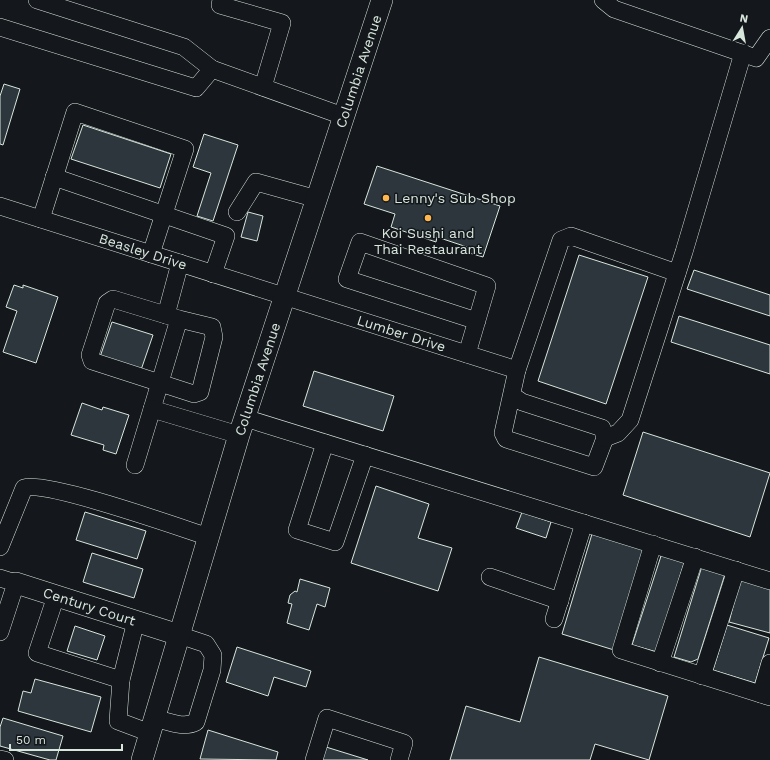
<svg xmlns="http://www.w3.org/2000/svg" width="770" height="760" font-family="'Work Sans',sans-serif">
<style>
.building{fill:#2c363c;stroke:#d8e6dc}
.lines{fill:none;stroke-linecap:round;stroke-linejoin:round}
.minor-casing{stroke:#d8e6dc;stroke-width:18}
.major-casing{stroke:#d8e6dc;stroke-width:22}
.minor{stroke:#14181c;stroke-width:17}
.major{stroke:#14181c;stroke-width:21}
.poi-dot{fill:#ffb74d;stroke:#14181c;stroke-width:1.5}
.labels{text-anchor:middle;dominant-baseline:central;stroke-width:3;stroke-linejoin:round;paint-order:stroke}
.street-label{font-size:14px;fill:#d8e6dc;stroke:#14181c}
.poi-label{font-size:14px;fill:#d8e6dc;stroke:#14181c;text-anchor:start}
</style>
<rect width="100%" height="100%" fill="#14181c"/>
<path class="building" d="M4,84L20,89L3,145L0,144V96Z
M83,125L171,154L160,188L71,159Z
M204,134L238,145L213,221L197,216L211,173L193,167Z
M377,166L500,206L483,257L466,252L467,247L437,237L436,242L391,227L395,214L364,204Z
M248,212L263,216L257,241L241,237Z
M579,255L648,277L606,404L538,381Z
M694,270L770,295V316L687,289Z
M14,285L23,288V285L58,297L36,363L3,352L17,311L6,307Z
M679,316L770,345V374L671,342Z
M112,322L153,335L141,370L100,357Z
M314,371L394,396L383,431L303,406Z
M82,403L102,410L103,407L129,415L116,454L103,450L104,445L71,435Z
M643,432L770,473L750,537L623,495Z
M376,486L429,504L418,538L452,548L438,591L351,563Z
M85,512L146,531L137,559L76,540Z
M522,512L551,522L546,538L516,528Z
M592,534L644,549L614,650L562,634Z
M92,553L143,569L134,598L83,582Z
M662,553L685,560L657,652L632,645Z
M702,566L725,574L698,659L691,662L674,657Z
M300,579L330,588L325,607L317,604L309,630L287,623L292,604L288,603L290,595L295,591L297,592Z
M740,579L770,587V633L729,622Z
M727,625L769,638L755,683L713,670Z
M75,626L105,636L97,660L67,651Z
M237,647L311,671L306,687L274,677L268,696L226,682Z
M539,657L668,696L649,760L595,744L590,760H450L466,706L520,722Z
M35,679L101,697L91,732L18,711L23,691L31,693Z
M3,718L63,736L56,760H50L0,746V727Z
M208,730L278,752L276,760L200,759Z
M326,747L368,760H322Z"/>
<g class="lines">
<defs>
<g id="minor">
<path d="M37,0L184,47L212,69"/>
<path d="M221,0L220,5L282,23L263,87"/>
<path d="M603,0L614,9L756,58L770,38"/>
<path d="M0,27L196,88L212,69L343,116"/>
<path d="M54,177L226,236L213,274"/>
<path id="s1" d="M0,206L517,370"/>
<path d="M237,212L256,182L317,199"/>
<path d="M41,219L75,112L185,149L151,254"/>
<path d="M166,315L180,263"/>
<path d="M467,354L487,286L360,242L347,279L477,321"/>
<path d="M513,396L522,402L602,428L605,438L594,467L506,439L503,433L517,370L561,240L571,236L677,273"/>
<path d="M152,409L179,319L113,299L107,303L90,355L92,361L194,394L200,392L214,337L212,327L179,319"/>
<path d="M245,418L770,581"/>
<path d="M605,438L618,433L630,420L684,252L743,53"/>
<path d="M325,443L297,530L335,542L365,455"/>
<path d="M135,465L152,409L239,435"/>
<path d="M653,544L621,650L770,697"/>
<path d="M0,547L24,488C46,480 178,527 209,537"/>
<path d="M490,577L560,601"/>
<path d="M0,578L16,583L0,632"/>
<path d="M56,596L37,653L121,680L118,721L150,733"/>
<path d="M554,619L584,523"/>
<path d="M660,663L695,557"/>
<path d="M702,676L736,570"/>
<path d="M121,680L136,621"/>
<path d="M761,694L770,663"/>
<path d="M154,718C168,721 183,729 196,722L212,670L213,655L206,644L179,635"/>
<path d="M0,759L5,760"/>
<path d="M314,760L327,718L404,743L399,760"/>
</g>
<g id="major">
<path id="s2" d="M16,583L179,635"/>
<path id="s3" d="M142,760L239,435L382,0"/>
</g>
</defs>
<use href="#minor" class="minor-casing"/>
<use href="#major" class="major-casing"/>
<use href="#minor" class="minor"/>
<use href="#major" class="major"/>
</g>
<g class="poi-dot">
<circle cx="386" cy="198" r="4"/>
<circle cx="428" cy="218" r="4"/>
</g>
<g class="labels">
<g class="street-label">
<text stroke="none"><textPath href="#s3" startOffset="722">Columbia Avenue</textPath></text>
<text stroke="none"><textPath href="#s1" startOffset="150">Beasley Drive</textPath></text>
<text stroke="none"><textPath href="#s1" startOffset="421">Lumber Drive</textPath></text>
<text stroke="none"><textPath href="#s3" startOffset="398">Columbia Avenue</textPath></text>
<text stroke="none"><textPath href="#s2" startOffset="77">Century Court</textPath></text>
</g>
<g class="poi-label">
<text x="394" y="198">Lenny's Sub Shop</text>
<text x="428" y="233" text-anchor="middle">Koi Sushi and<tspan x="428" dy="16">Thai Restaurant</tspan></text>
</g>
</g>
<g transform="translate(742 28) rotate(11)" stroke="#14181c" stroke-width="3" paint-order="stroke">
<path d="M0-3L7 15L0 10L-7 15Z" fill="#d8e6dc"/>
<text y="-6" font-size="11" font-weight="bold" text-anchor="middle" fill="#d8e6dc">N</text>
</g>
<path d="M10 744v6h112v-6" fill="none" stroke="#d8e6dc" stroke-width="2"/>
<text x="16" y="744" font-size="12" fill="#d8e6dc" stroke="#14181c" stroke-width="3" paint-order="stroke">50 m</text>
</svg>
